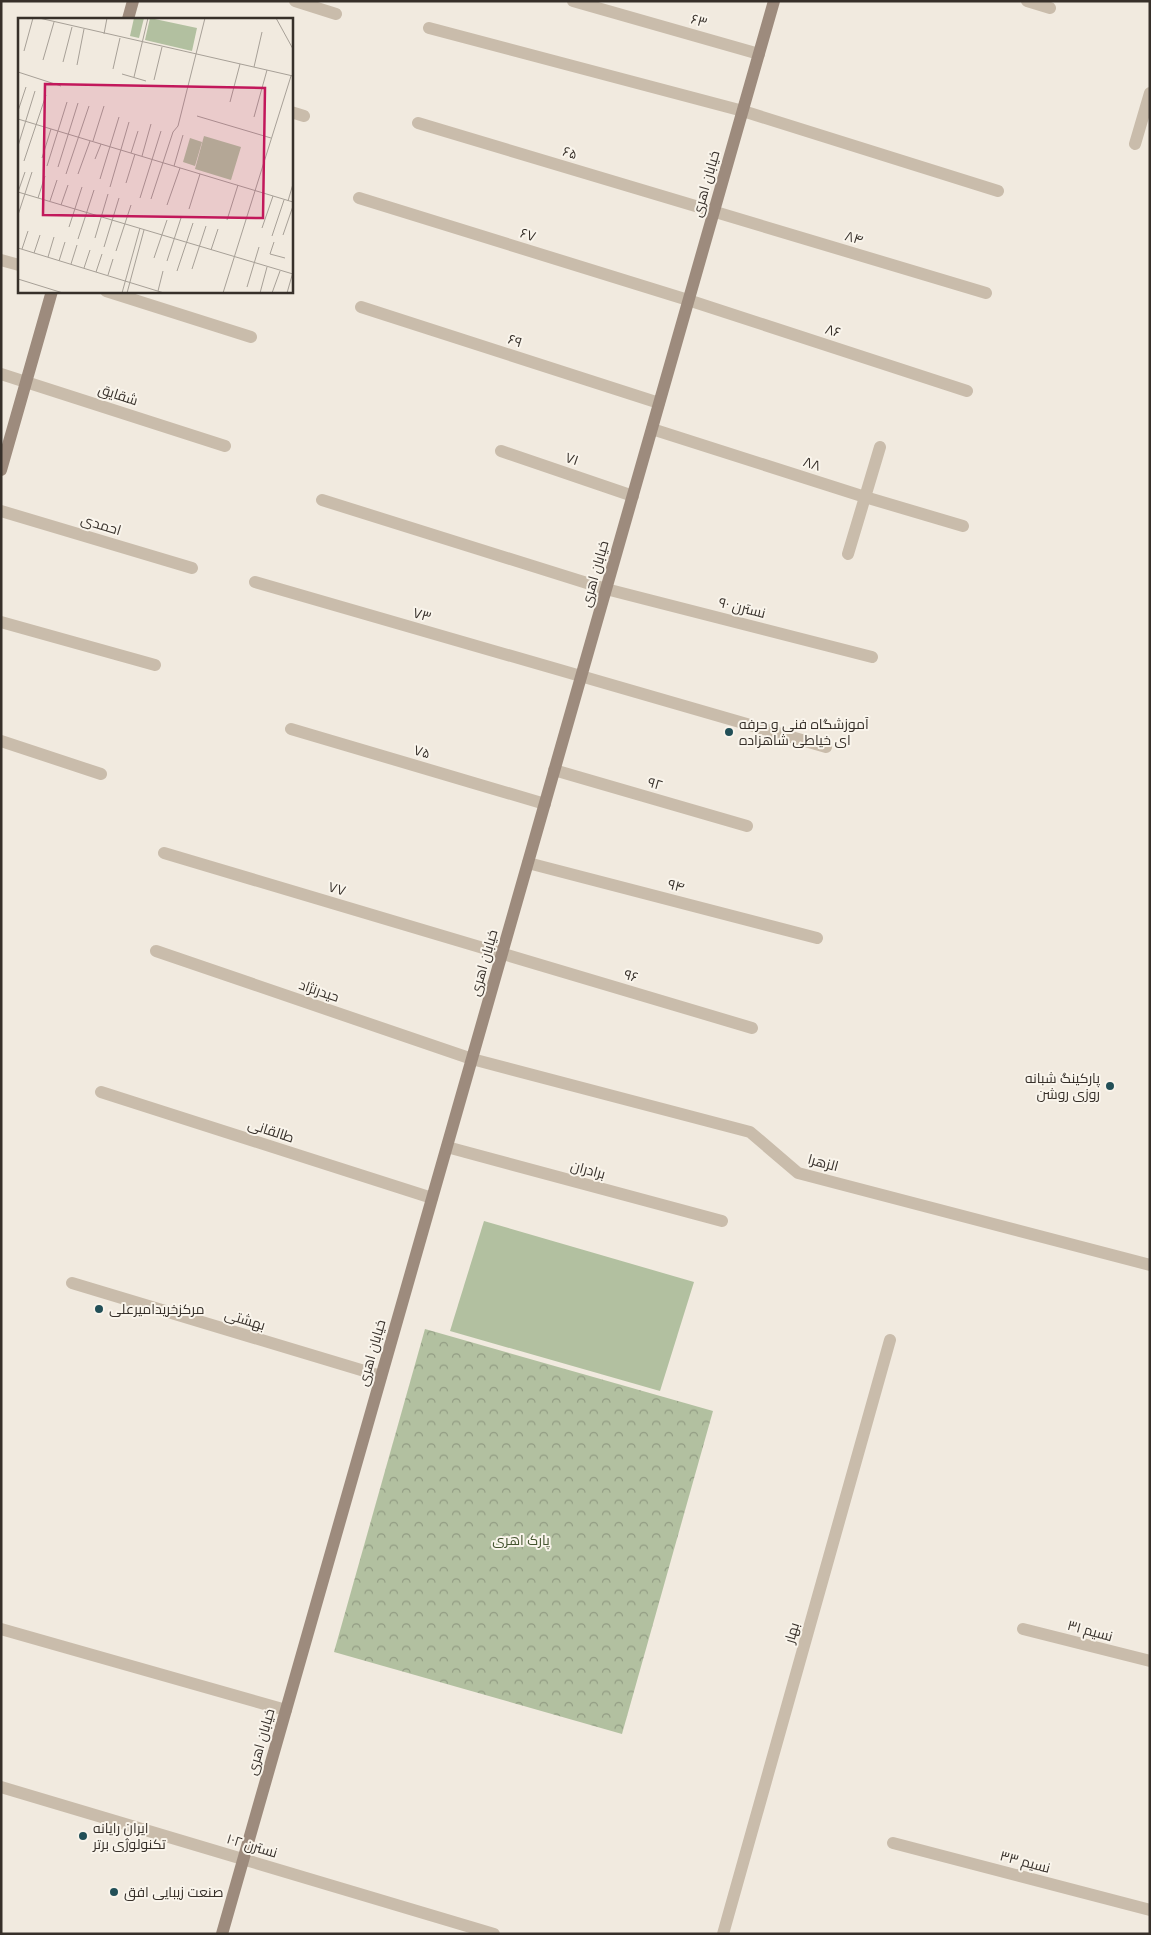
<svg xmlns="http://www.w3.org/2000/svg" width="1151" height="1935" font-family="Figtree,Cairo,sans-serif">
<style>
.grass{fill:#b2c0a0}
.forest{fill:url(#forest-crowns)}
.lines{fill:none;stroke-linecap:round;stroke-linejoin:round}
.lane{stroke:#c9bcab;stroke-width:12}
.street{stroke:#c9bcab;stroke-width:12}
.secondary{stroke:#9d8b7d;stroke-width:12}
.poi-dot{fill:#224f57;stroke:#f9f4eb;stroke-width:2}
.labels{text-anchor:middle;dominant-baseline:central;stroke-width:4;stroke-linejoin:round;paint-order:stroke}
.street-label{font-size:14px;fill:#37302a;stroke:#f9f4eb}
.poi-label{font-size:14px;fill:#37302a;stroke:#f9f4eb;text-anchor:start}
.park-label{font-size:14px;fill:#44542f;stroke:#f9f4eb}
.inset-road{fill:none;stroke:#a7a097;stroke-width:1}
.view{fill:#c2185b;fill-opacity:0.15;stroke:#c2185b;stroke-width:2.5}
.inset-edge{fill:none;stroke:#37302a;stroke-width:2.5}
</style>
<defs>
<pattern id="forest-crowns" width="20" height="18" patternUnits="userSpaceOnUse" patternTransform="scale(1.25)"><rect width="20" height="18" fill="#b2c0a0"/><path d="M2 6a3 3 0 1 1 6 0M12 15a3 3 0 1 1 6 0" fill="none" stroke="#929c83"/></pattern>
</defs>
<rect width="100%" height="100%" fill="#f1eadf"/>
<path class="grass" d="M484,1221L694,1282L660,1391L450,1331Z"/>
<path class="forest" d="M425,1329L713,1411L622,1734L334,1652Z"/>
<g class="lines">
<path class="lane" d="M295,1L336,14
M573,1L759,54
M1027,1L1050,8
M429,28L743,111L998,191
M291,112L304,116
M418,123L986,293
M359,198L688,300L967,391
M1,260L19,265
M106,291L251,337
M361,307L659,403
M1,374L225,446
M501,451L633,496
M322,500L606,589L872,657
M1,511L192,568
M255,582L826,747
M1,622L155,665
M291,729L545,804
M554,770L747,826
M164,853L752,1028
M528,863L817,938
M1,1629L286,1710"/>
<path class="street" d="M1135,144L1150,93
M652,429L865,497L963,526
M848,554L880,447
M1,741L101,774
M156,951L472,1059L750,1132L798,1173L1150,1265
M101,1092L432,1198
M447,1147L722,1221
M72,1283L381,1376
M1023,1629L1150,1661
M1,1787L494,1934
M893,1843L1150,1910
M723,1934L890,1340"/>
<path class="secondary" d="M128,19L133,1
M1,470L52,291
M222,1934L774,1"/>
</g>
<g class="poi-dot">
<circle cx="729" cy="732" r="5"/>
<circle cx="1110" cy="1086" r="5"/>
<circle cx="99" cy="1309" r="5"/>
<circle cx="83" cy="1836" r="5"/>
<circle cx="114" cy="1892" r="5"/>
</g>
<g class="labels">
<g class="street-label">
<text transform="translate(699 21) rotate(16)">۶۳</text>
<text transform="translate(570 153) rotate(17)">۶۵</text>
<text transform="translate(706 184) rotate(-74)">خیابان اهری</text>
<text transform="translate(528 235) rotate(17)">۶۷</text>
<text transform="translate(854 238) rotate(17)">۸۴</text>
<text transform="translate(833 331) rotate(18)">۸۶</text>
<text transform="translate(515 341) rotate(18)">۶۹</text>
<text transform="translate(118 395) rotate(18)">شقایق</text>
<text transform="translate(572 459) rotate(19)">۷۱</text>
<text transform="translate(812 464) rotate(18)">۸۸</text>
<text transform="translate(101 525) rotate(17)">احمدی</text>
<text transform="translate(595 574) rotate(-74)">خیابان اهری</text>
<text transform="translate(742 608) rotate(14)">نسترن ۹۰</text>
<text transform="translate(422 615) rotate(16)">۷۳</text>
<text transform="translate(422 752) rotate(17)">۷۵</text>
<text transform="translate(655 784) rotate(16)">۹۲</text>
<text transform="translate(676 886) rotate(14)">۹۴</text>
<text transform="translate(337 889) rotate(17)">۷۷</text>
<text transform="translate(484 963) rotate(-74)">خیابان اهری</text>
<text transform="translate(631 976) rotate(17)">۹۶</text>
<text transform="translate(319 991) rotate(19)">حیدرنژاد</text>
<text transform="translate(271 1131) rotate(18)">طالقانی</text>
<text transform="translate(823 1163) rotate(15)">الزهرا</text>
<text transform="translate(588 1170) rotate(15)">برادران</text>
<text transform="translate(245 1320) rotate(17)">بهشتی</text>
<text transform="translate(372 1353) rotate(-74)">خیابان اهری</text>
<text transform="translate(1090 1631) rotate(15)">نسیم ۳۱</text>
<text transform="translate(792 1633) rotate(-74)">بهار</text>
<text transform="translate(261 1742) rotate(-74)">خیابان اهری</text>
<text transform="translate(252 1846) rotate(17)">نسترن ۱۰۲</text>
<text transform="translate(1025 1862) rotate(15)">نسیم ۳۳</text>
</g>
<g class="poi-label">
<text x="739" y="724">آموزشگاه فنی و حرفه<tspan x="739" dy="16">ای خیاطی شاهزاده</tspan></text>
<text x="1100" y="1078" text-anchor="end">پارکینگ شبانه<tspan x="1100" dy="16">روزی روشن</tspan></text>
<text x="109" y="1309">مرکزخریدامیرعلی</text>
<text x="93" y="1828">ایران رایانه<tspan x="93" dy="16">تکنولوژی برتر</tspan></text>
<text x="124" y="1892">صنعت زیبایی افق</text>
</g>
<g class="park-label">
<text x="521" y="1540">پارک اهری</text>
</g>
</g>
<g transform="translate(18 18)">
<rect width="275" height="275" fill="#f1eadf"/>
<path d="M172,120L184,124L177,148L165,144Z" fill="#b2c0a0"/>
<path d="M116,0H126L121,20L112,18ZM132,0L179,10L174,33L127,22ZM186,118L223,129L213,162L177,151Z" fill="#b2c0a0"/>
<path class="inset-road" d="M21,0L275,58M258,0L275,31M86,16L89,0M6,33L15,0M25,42L36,4M45,44L54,9M59,47L66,11M236,49L244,14M95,51L102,20M0,54L43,68M104,56L128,63M116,59L130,0M136,62L144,29M212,84L222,46M0,93L8,69M179,98L253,120M236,99L249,52M0,101L275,184M75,123L86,88M0,128L17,73M113,135L120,113M124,138L133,106M24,140L33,111M77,141L83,126M6,143L28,77M29,148L49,84M156,148L165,117M40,149L60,85M48,156L71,88M60,156L72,123M82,161L101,99M108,165L117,136M92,169L111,104M0,174L275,256M0,174L7,154M20,180L27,158M122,180L143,113M133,181L155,114L160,108L187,0M32,183L39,162M270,183L275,166M43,187L50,167M149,187L162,150M171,191L182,156M0,197L14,154M209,202L220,167M51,209L64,169M244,210L255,178M265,217L275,188M254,218L266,182M77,220L90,176M60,221L76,172M256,224L252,236L267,240M86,229L101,180M0,230L146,275M4,231L10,213M193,232L200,211M98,233L113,187M16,235L22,217M30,239L36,219M136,240L149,202M41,243L47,224M149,243L163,200M53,246L59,227M66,250L72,232M174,251L188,208M159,253L175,205M78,254L84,236M90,257L95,241M0,261L45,275M229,269L241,229M140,273L145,253M104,275L122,210M109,275L126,212M205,275L273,58M242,275L249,249M254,275L262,253M269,275L275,254"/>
<path class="view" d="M27,66L247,70L245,200L25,197Z"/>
<rect width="275" height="275" class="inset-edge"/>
</g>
<rect width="1151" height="1935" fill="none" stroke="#37302a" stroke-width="5"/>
</svg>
